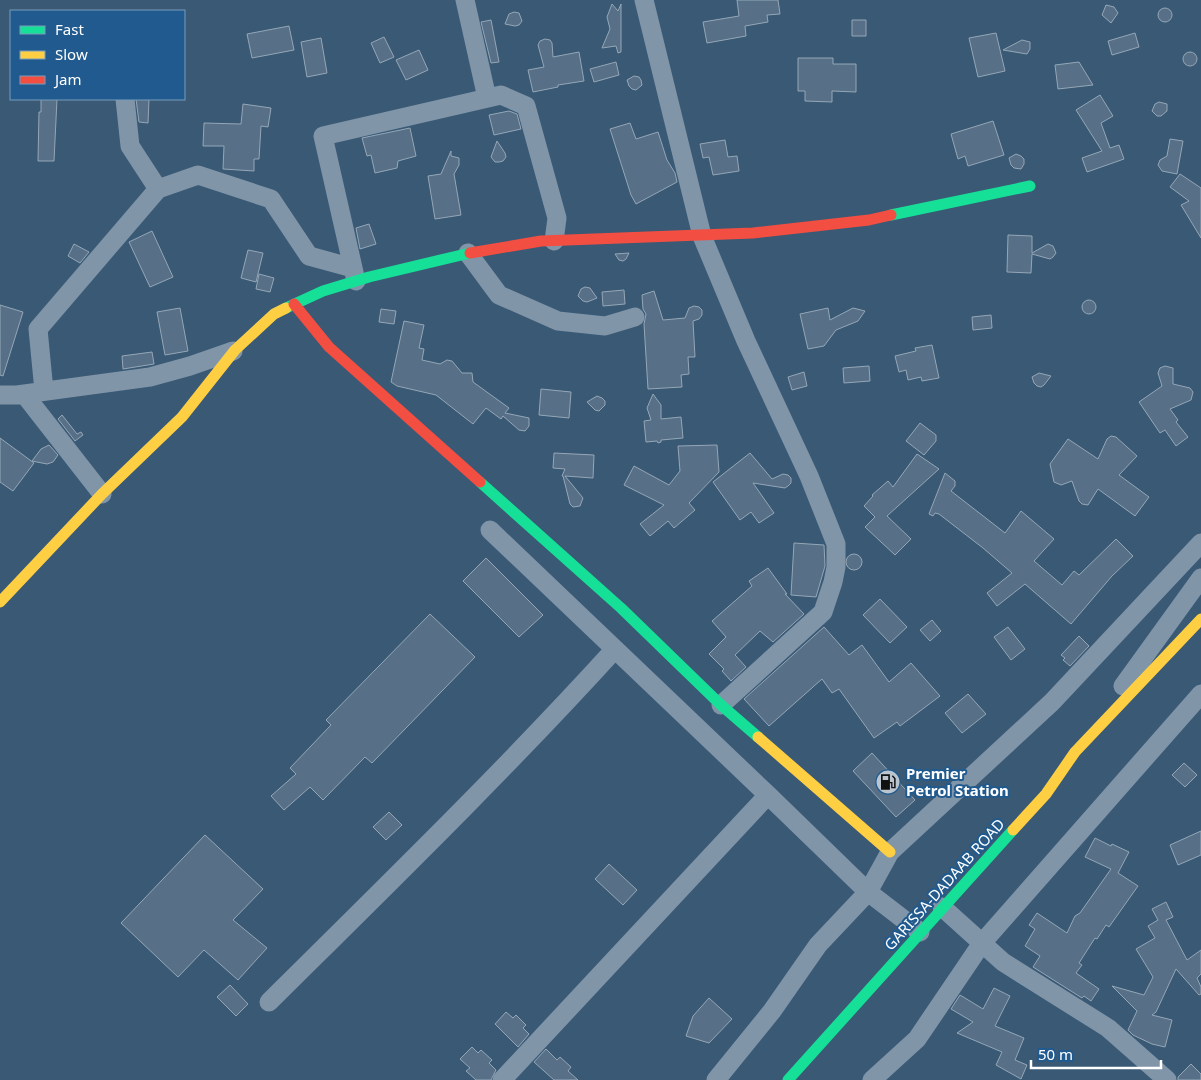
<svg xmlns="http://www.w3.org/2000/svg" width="1201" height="1080" font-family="'Noto Sans',sans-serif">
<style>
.building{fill:#577087;stroke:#95a7b7}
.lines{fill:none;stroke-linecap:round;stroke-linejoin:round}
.street{stroke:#8095a8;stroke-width:19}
.fast{stroke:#16e098;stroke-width:11}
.slow{stroke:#ffcf43;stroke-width:11}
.jam{stroke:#f24e42;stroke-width:11}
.labels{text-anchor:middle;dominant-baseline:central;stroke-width:4;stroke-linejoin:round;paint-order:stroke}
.poi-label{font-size:15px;font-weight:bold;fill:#fff;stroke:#205a8e;text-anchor:start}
.street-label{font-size:15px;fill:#fff;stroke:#205a8e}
</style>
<rect width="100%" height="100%" fill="#395975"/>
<path class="building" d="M737,0H778L780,14L767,15L768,22L745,26L746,36L707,43L703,22L739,16Z
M612,4L618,11L621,4V52L618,53L616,46L602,48L610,29L607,17Z
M1106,5L1114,7L1118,13L1111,23L1102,15Z
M1158 15a7 7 0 1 1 14 0a7 7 0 1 1-14 0Z
M514,12L519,13L522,21L519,25L515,26L505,24L509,14Z
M491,20L499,62L491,63L481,22Z
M852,20H866V36H852Z
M289,26L294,50L252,58L247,34Z
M996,33L1005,71L978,77L969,38Z
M1135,33L1139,47L1112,55L1108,41Z
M384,37L394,57L380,63L371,43Z
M321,38L327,73L307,77L301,42Z
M545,39L550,40L552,43L553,57L579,52L584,81L558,85V87L533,92L528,70L544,67L538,45L540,41Z
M1022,40L1030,42V49L1027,54L1003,50Z
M419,50L428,70L406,80L396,60Z
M1183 59a7 7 0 1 1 14 0a7 7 0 1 1-14 0Z
M798,58H833V64H856V92L832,91V102L805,101V91H798Z
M616,62L619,75L594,82L590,69Z
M1079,62L1093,85L1058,89L1055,65Z
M634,76L639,77L641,80L642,85L636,90L632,89L629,86L627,80Z
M1100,95L1113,116L1101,123L1110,148L1119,145L1124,159L1087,172L1082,158L1102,151L1076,110Z
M41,99H57L54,161H38L39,112H41Z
M136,99H149L148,123L139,122Z
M1159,102L1167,104V111L1161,116H1157L1152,111L1155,104Z
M243,104L271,108L268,127L261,126L259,159H254V171L223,169L224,146H203L204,123L241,124Z
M509,111L517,114L521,129L494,135L489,115Z
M993,121L1004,155L968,166L965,156L958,159L951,134Z
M630,123L636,139L658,132L667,160L675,173L677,182L636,204L631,195L610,129Z
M410,128L416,156L398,161L397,168L375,173L371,155L367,156L362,138Z
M1170,139L1183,141L1177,174L1162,171L1158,165L1160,160L1167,156Z
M725,140L728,157L737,156L739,171L713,175L709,157L703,158L700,144Z
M497,141L505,153L506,157L503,161L499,162H495L491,157Z
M451,151V156L459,158V165L454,174L461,215L435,219L428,176L441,174Z
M1016,154L1021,156L1024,159V164L1021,169L1014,168L1011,165L1009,158Z
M1180,174L1201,188V238L1181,205L1189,201L1170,187Z
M369,224L376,244L360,249L356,228Z
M152,231L173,277L150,287L129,242Z
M1008,235L1032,236V253L1048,244L1053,246L1056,253L1053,257L1050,259L1032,254L1031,273L1007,272Z
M74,244L89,252L80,263L68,256Z
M248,250L263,253L256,282L241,278Z
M629,253L626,259L623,261L619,260L615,254Z
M259,274L274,278L270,292L256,289Z
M585,287L590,288L597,298L587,302L583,301L578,296L581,289Z
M624,290L625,304L603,306L602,292Z
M654,291L663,320L685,318L689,308L694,306L699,307L702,310V315L699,319L693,321L695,357H688L689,374L681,375L682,387L648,389L644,324L646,314L643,309L642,295Z
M1082 307a7 7 0 1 1 14 0a7 7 0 1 1-14 0Z
M0,305L23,312L3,376L0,375Z
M180,308L188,351L165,355L157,312Z
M828,308L830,320L853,308L865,311L858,321L836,330L824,346L808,349L800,314Z
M381,309L396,311L394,324L379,322Z
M991,315L992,328L973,330L972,317Z
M404,321L424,325L419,348L424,349L422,360L440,364L447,360L452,361L462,373H472L473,382L509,408L505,413L529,418V426L525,431L519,430L503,416L501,419L486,408L473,424L436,395L397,386L391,382Z
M932,345L939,378L922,381L921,377L908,380L906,370L899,372L895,356L916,351L915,348Z
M152,352L154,364L123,369L122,356Z
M869,366L870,381L844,383L843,368Z
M1165,366L1173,368V384L1190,388L1193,392L1191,400L1170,409L1178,420L1176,422L1188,437L1176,446L1165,430L1160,433L1139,402L1162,386L1158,373L1160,368Z
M804,372L807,386L792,390L788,377Z
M1039,373L1051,376L1044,385L1041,387L1037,386L1034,383L1032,377Z
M541,389L571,392L569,418L539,415Z
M653,394L661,405V419L681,417L683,438L661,440V442L658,443L657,441L646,442L644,421L651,420L647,408Z
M597,396L602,398L605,401V405L599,411L595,410L587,402Z
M62,415L77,434L81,432L83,435L75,441L58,419Z
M920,423L936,435V441L924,455L906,441Z
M1111,436L1116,437L1137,456L1119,475L1149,497L1135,516L1098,489L1088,505L1082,504L1079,501L1072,481L1061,485L1054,482L1050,464L1068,439L1098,459L1107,439Z
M0,438L34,463L13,491L0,482Z
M49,445L58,455L53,462L47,464L32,461L41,449Z
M717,445L719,472L689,503L695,510L674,528L668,521L650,536L640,524L664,505L624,485L634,466L669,485L680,471L678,446Z
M554,453L594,455L593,478L565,476L583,498L580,506L573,507L570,504L563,476H562L565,469L553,468Z
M750,453L772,479L783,474L788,475L791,478V483L788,486L785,488L753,483L774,513L759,523L751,512L740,520L713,482Z
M917,454L939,469L887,516L911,539L895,555L865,527L875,517L864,506L873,496L872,495L888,481L893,487Z
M945,473L955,481V486L951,491L1005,533L1021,511L1054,539L1034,561L1062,585L1074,571L1079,575L1116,539L1133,556L1112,576L1071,624L1025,584L997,606L987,593L1012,573L983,548L939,514L935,513L933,516L929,514Z
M794,543L824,545L825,566L816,597L791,595Z
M846 562a8 8 0 1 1 16 0a8 8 0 1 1-16 0Z
M486,558L543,615L519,637L463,581Z
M768,568L787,594H785L804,614L773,642L760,631L735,655L746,667L731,681L722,671L724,669L709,654L726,637L712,621L752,586L749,581Z
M880,599L907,627L890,643L863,615Z
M430,614L475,657L372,763L365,757L323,800L310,787L284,810L271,796L296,774L290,768L331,725L326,720Z
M932,620L941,631L930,641L920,630Z
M824,627L849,655L862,645L889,682L911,663L940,696L900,726L897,722L874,738L839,689L832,693L822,679L769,726L744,699Z
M1008,627L1025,649L1011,660L994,637Z
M1079,636L1089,646L1070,666L1063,660L1065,658L1061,655Z
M968,694L986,714L962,733L945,713Z
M872,753L915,800L896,817L853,771Z
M1184,763L1197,775L1185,787L1172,775Z
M389,812L402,825L386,840L373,827Z
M1201,831V855L1178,865L1170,845Z
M205,835L263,889L233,920L267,948L238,980L204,950L178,977L121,923Z
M1095,838L1111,846L1112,844L1129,852L1118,873L1138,886L1109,927L1106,925L1097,939L1095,938L1079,963L1082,965L1076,973L1099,989L1091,1001L1084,996L1082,998L1033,967L1040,956L1025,946L1035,929L1029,925L1037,913L1067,933L1075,916L1080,913L1111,869L1085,857Z
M609,864L637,890L623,905L595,879Z
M1166,902L1173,917L1166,920L1187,960L1201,950V974L1197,978L1201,987V994L1199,995L1176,969L1156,1012L1152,1015L1172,1020L1165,1047L1152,1044L1133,1035L1128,1030L1137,1011L1112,986L1144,995L1153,977L1136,949L1155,938L1148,926L1158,920L1152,909Z
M230,985L248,1004L236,1016L217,997Z
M994,988L1010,996L995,1026L1024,1038L1015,1060L1027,1065L1021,1079L996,1065L1002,1052L957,1033L973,1022L951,1009L960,995L983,1009Z
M709,998L732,1019L709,1043L686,1036L693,1016Z
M506,1012L513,1018L516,1015L526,1025L523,1028L529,1034L518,1047L495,1024Z
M472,1047L478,1053L481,1050L492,1060L489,1063L496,1070L491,1080H476L466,1071L470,1068L460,1059Z
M546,1049L557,1060L560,1057L571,1067L568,1071L578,1080H554L534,1062Z
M1191,1064L1201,1074V1080H1178V1077Z"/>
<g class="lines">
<path class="street" d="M465,0L487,98
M644,0L702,236L746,341L809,476L836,544V567L833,582L823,612L721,705
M125,99L130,146L158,189
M468,253L499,295L558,321L605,326L635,317
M356,281L323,136L501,95L526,106L557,218L554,241
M44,391L38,329L158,189L198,175L271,199L309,256L353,268
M24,394L102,494
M0,395H17L150,377L190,366L233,351
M490,530L768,795L868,892L920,932
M1123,686L1201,578
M942,907L1003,962L1108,1028L1167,1080
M269,1002C386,886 504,771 615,649
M502,1080L768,795
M716,1080L772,1011L818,945L868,892L890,852L1052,702L1201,543
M872,1080L917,1039L982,943L1201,694"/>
<path class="fast" d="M891,215L1030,186
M286,308L323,291L369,277L470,253
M480,482L621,608L721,705L758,737
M788,1080L1013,830"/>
<path class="slow" d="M0,602L102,494L182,417L235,350L274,314L286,308
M758,737L890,852
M1013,830L1046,794L1075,752L1201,619"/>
<path class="jam" d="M470,253L541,241L753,233L869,220L891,215
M294,304L329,347L480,482"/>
</g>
<defs>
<symbol id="fuel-disc" viewBox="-11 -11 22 22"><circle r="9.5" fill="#bac5cf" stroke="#205a8e"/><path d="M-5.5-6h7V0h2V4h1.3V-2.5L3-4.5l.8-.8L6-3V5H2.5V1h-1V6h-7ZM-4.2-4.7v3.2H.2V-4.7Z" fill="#111"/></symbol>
</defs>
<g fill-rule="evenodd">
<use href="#fuel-disc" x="874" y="768" width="28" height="28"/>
</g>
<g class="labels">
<g class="poi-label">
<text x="906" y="773">Premier<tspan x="906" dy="17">Petrol Station</tspan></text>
</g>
<g class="street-label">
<text transform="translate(944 884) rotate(-48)">GARISSA-DADAAB ROAD</text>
</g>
</g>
<rect x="10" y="10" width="175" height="90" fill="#205a8e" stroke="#799cbb"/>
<rect x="20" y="26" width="25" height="8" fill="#16e098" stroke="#799cbb"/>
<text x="55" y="35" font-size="15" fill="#ffffff">Fast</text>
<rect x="20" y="51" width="25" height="8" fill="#ffcf43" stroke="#799cbb"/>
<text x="55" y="60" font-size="15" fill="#ffffff">Slow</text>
<rect x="20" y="76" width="25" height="8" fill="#f24e42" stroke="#799cbb"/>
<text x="55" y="85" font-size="15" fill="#ffffff">Jam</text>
<path d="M1031 1060v8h130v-8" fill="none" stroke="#ffffff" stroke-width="2.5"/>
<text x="1038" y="1060" font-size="15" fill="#ffffff" stroke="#205a8e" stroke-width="4" paint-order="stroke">50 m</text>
</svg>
